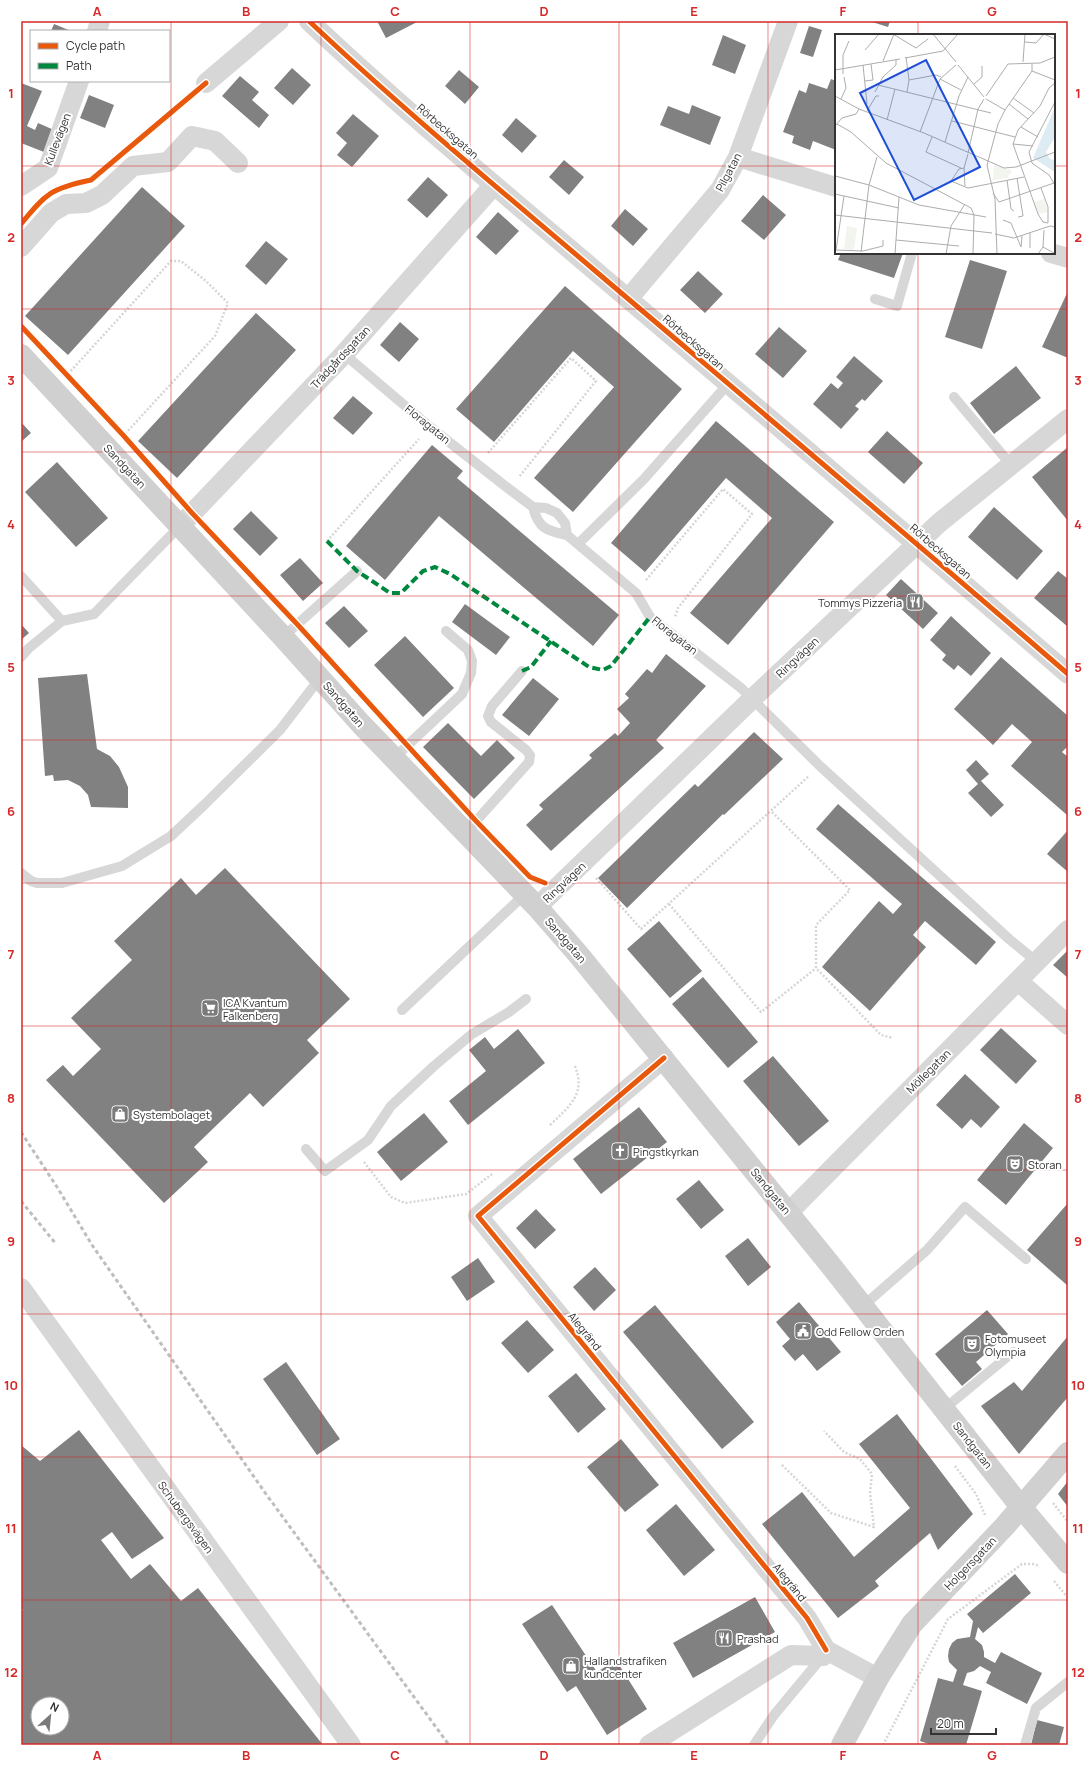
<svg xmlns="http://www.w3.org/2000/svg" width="1089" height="1766" font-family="Manrope,sans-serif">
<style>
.building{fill:#818181;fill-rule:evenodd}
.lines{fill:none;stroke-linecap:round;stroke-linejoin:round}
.path{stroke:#d6d6d6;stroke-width:2.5;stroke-dasharray:2 2;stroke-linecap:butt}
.lane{stroke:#d7d7d7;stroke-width:10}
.street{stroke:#d7d7d7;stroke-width:20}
.secondary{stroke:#d0d0d0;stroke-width:22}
.rail{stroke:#bebebe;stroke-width:3;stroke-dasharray:4 3;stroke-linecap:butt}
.quiet{stroke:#00873e;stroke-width:4;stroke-dasharray:8 4;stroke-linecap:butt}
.cycleway-casing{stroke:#fff;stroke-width:8}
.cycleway{stroke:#e8590c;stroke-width:5}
.grid{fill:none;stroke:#d62828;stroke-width:1;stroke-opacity:0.55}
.labels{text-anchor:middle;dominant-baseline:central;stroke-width:4;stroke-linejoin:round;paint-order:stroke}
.street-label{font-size:11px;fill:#333;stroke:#fff}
.poi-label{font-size:11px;fill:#333;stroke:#fff;text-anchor:start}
.inset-road{fill:none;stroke:#adadad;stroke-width:1}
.view{fill:#1d4ed8;fill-opacity:0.15;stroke:#1d4ed8;stroke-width:2}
.inset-edge{fill:none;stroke:#333;stroke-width:2}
.neatline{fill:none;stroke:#d62828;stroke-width:1.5}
.grid-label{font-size:13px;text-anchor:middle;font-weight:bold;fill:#d62828}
</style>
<rect width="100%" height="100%" fill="#fff"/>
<path class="building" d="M377,21H419L386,38Z
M869,21H890L888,27Z
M54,24L71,31H51Z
M809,26L822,30L813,57L800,53Z
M723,35L746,45L735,74L712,65Z
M292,68L311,85L293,105L274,88Z
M459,70L479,87L465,104L445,86Z
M240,76L259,92L252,100L269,115L259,128L222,96Z
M831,79L836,81V150L813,141L810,150L792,143L794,136L783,132L799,90L806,93L809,83L827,89Z
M21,83L42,91L27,126L35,130L38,123L54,130L44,152L21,143Z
M89,95L114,105L105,128L80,118Z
M692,105L721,117L710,145L660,125L668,106L689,114Z
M353,114L379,136L352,167L337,155L347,143L336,133Z
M516,118L537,136L522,153L502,135Z
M564,160L584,177L569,195L549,177Z
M428,177L448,195L427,218L407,200Z
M142,187L185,226L68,355L25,316Z
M763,195L786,215L764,240L741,221Z
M625,209L648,229L633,246L611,226Z
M498,212L519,231L496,255L476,237Z
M266,241L288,259L266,285L245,266Z
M841,253H903L894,278L838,260Z
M970,260L1007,271L982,349L945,337Z
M698,271L723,294L705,313L680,290Z
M565,286L682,389L573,512L534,478L614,387L573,351L494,442L456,409Z
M1068,291V358L1042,347Z
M256,313L296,350L177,478L138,441Z
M400,322L419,339L399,362L380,345Z
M779,327L807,351L783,378L755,354Z
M854,356L883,381L865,401L862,399L855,406L859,409L841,429L813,404L831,383L838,389L843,383L836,377Z
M1016,366L1041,398L994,434L970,403Z
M353,396L373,413L353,435L333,418Z
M716,421L834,522L728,645L690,613L772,518L726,478L645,572L611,543Z
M21,422L31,433L21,442Z
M887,431L923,463L904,484L868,452Z
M432,445L463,471L457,478L619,615L593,646L439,516L385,580L346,546Z
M1068,447V521L1032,477Z
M57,462L108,518L76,547L25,492Z
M994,507L1043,551L1017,580L968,537Z
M251,511L278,538L260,556L233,529Z
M300,558L323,583L303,601L280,575Z
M1058,571L1068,579V627L1034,598Z
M901,579L938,613L923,629L886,595Z
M465,604L510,637L496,655L452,622Z
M344,606L368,631L349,648L325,623Z
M951,616L991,653L971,676L958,665L954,670L942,660L946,655L930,640Z
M21,624L29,633L21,640Z
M405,636L454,688L423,717L374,665Z
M666,654L706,686L656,740L664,748L551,851L526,825L543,809L539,805L592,758L589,755L615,733L618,736L630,723L617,709L629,698L625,694L647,669L652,673Z
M1001,657L1068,716V746L1062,752L1068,757V813L1067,815L1011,766L1032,742L1012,724L993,745L954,709Z
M87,674L97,749L110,756L119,767L128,787V808L91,807L88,795L80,786L68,780L54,781L53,775L45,776L38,678Z
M533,678L559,699L529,736L502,715Z
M448,723L481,756L497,740L515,758L474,799L423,747Z
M754,732L783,759L724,815L723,814L627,908L598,878L695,784L698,787Z
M976,760L989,774L981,781L1004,805L991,817L968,793L978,784L966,770Z
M838,804L996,942L976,965L925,921L913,935L926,947L870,1011L822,967L879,901L893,914L902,904L816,829Z
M1068,830V872L1047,854Z
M225,868L350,999L307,1040L319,1053L263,1107L250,1093L194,1147L208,1162L164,1203L46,1080L63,1065L73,1076L101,1049L71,1018L132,960L114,941L181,878L196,895Z
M659,921L702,971L670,998L627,949Z
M1068,950V978L1053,965Z
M703,977L758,1042L728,1068L672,1004Z
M1001,1028L1037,1061L1016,1084L980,1050Z
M518,1029L545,1063L468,1125L449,1101L486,1071L469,1050L485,1037L494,1049Z
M773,1056L829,1121L799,1146L743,1081Z
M965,1074L1000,1107L981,1128L971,1119L962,1129L936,1105Z
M639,1107L667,1142L601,1194L573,1159Z
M424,1113L448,1142L401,1181L377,1152Z
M1024,1123L1053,1148L1006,1205L977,1180Z
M699,1180L724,1210L701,1229L676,1199Z
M1068,1203V1286L1027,1250Z
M536,1209L556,1230L535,1249L516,1228Z
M748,1238L771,1267L748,1286L725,1256Z
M478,1258L495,1282L467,1301L451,1277Z
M595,1267L616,1290L594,1311L573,1287Z
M799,1302L841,1352L817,1371L803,1354L795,1361L782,1346L790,1339L776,1322Z
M655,1305L754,1422L722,1449L623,1332Z
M987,1310L1008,1334L976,1362L982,1369L962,1386L935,1354Z
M527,1320L554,1350L528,1373L501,1343Z
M1068,1336V1397L1019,1454L981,1406L1014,1382L1022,1391Z
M286,1362L340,1439L317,1455L263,1379Z
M576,1373L606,1409L578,1433L548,1396Z
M897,1414L973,1514L938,1550L930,1533L875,1581L879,1586L838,1618L762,1524L802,1492L854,1557L910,1508L859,1444Z
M79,1430L164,1538L132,1559L112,1532L101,1540L131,1579L150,1564L181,1601L198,1588L323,1745H21V1612L23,1610L21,1607V1445L40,1461ZM38,1704H62V1728H38Z
M621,1439L659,1485L625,1512L587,1467Z
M1068,1481V1507L1058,1494Z
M676,1504L715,1550L684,1576L646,1530Z
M1015,1574L1031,1593L983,1633L978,1627L975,1639L982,1645L984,1652V1657L995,1663L1001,1652L1042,1673L1027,1704L986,1683L991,1672L980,1666L974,1671L967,1673L963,1685L982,1691L966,1745H932L920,1741L938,1678L953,1682L957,1670L949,1662L948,1656L949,1649L952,1643L957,1639L970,1637L973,1621L967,1614Z
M755,1597L775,1632L693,1678L673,1643Z
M552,1605L597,1672L616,1660L647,1709L607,1735L576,1686L567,1692L522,1624Z
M1037,1720L1064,1727L1059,1745H1031Z"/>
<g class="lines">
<path class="path" d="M133,145L190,96
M68,374L171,261H181L206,281L228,303L215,336L125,434
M488,453L571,358L596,381L519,477
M327,541L419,439
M646,580L723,489L752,514L678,608L675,617
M772,812L850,890L816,925V968L881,1035L893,1038
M596,878L641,929L809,776
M669,904L761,1012L816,968
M550,1125C570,1106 587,1093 574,1064
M364,1162L391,1197L405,1203L466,1194L492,1174
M782,1465L831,1513L874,1527L870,1493L872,1474L860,1459L844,1452L824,1431
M955,1466L976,1494L985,1515
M1053,1503L1068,1522
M1054,1581L1068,1598
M883,1745L948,1619L1022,1564H1033L1040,1566"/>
<path class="lane" d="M875,299L897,306L912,253
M344,354L430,427L509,489L533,507L546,508L557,513L565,523L567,535
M954,397L1011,465
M533,507C538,528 547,531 567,535L636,593L650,617L741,688L820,766L1009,939L1037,962
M578,544L644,479L728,384
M21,576L62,621
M283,637L357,571
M21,657L29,648L62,621L94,614L180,526
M393,759L462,694L471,673L472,661L468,650L446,631
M464,832L476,821L529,762L530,755L526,750L491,722L488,716L492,706L522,671
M21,873L31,881L37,883H62L122,866L171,836L203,806L280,730L320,678
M402,1010L525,894
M306,1149L325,1171L368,1140L391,1106L434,1066L472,1034L509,1012L526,999
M863,1306L927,1250L965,1207L1026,1259
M944,1409L1013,1352
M754,1745L774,1715L823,1656
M1025,1745L1036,1708L1068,1682"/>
<path class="street" d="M309,21C400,107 498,188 593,269C752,404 911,538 1068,674
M97,31L100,21
M206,83L279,21
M738,157L836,187
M21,186L48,168L79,81
M21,247L51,213L66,204L86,203L102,195L133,166L168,162L192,136L215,141L238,163
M1051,253L1068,258
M628,299L720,190L738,157L788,21
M180,526L344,354L494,185
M537,907L752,699L939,523L1068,419
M1018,981L1068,1025
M664,1058L478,1216L807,1618L826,1650
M788,1213L1068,930
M21,1288L351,1745
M649,1745L791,1655L823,1656L826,1650L878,1678"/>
<path class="secondary" d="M21,355L283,637L361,724L537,907L578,954L828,1262L1021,1507L1068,1563
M842,1745L878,1678L912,1624L1004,1527L1068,1453"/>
<path class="rail" d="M21,1132L57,1187L92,1245L266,1494L449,1745
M21,1201L56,1244"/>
<path class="quiet" d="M327,541L357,571L390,593H401L423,571L435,567L450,574L589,667L603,670L611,666L650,617
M522,671L531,667L551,641"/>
<defs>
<path id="cycleway" d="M309,21C400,107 498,188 593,269C752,404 911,538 1068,674
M21,224C46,193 52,188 91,180L206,83
M21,326L123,435L192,513L297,624L476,821L530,877L545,883
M664,1058L478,1216L807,1618L826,1650"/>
</defs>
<use href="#cycleway" class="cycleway-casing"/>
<use href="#cycleway" class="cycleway"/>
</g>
<path class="grid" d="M171,21V1745M321,21V1745M470,21V1745M619,21V1745M768,21V1745M918,21V35M21,166H836M1054,166H1068M918,253V1745M21,309H1068M21,452H1068M21,596H1068M21,740H1068M21,883H1068M21,1026H1068M21,1170H1068M21,1314H1068M21,1457H1068M21,1600H1068"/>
<defs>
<symbol id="restaurant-square" viewBox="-11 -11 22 22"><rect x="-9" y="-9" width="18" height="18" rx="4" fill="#7a7a7a" stroke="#fff"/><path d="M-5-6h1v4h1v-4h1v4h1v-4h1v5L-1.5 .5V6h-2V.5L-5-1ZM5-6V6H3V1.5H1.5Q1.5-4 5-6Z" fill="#fff"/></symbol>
<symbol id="supermarket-square" viewBox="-11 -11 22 22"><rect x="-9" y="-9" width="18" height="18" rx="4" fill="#7a7a7a" stroke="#fff"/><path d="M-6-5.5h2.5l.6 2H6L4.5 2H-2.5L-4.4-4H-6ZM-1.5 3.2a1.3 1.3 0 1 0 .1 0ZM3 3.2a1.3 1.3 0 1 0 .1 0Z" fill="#fff"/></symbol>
<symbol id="shop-square" viewBox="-11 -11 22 22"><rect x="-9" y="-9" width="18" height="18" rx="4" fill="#7a7a7a" stroke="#fff"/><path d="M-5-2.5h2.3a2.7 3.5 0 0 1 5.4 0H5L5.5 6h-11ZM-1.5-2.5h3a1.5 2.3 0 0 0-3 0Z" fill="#fff"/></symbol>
<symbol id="church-square" viewBox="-11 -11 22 22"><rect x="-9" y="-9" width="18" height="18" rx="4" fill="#7a7a7a" stroke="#fff"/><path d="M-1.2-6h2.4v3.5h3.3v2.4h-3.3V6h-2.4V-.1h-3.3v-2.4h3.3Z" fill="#fff"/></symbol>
<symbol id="theatre-square" viewBox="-11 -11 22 22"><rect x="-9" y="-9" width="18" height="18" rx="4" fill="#7a7a7a" stroke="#fff"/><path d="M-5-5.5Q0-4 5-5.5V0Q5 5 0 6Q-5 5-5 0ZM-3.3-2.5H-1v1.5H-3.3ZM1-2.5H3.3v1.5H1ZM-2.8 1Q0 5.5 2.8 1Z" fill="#fff"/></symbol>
<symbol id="civic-square" viewBox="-11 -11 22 22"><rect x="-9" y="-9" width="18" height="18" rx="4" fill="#7a7a7a" stroke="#fff"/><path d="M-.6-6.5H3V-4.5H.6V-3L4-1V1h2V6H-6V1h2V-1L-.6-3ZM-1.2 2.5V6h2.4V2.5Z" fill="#fff"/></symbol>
</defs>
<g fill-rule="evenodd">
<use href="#restaurant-square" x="905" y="592" width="20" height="20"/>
<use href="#supermarket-square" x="200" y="998" width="20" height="20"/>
<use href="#shop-square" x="110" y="1104" width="20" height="20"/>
<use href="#church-square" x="610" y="1141" width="20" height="20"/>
<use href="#theatre-square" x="1005" y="1154" width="20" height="20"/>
<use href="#civic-square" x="793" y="1321" width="20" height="20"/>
<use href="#theatre-square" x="962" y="1334" width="20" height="20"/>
<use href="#restaurant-square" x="714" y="1628" width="20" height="20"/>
<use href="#shop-square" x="561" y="1656" width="20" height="20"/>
</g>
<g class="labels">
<g class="street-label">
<text transform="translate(448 131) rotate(41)">Rörbecksgatan</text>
<text transform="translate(57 139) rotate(-69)">Kullevägen</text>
<text transform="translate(728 172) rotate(-62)">Pilgatan</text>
<text transform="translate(694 342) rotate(41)">Rörbecksgatan</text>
<text transform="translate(340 357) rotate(-47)">Trädgårdsgatan</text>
<text transform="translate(428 424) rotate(39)">Floragatan</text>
<text transform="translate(125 466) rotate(47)">Sandgatan</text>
<text transform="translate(941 551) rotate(41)">Rörbecksgatan</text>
<text transform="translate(675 635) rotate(38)">Floragatan</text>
<text transform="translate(797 657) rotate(-43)">Ringvägen</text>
<text transform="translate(344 704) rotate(49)">Sandgatan</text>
<text transform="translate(564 882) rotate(-43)">Ringvägen</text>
<text transform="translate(566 940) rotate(49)">Sandgatan</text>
<text transform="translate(928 1071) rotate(-45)">Möllegatan</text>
<text transform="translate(771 1191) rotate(51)">Sandgatan</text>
<text transform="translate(585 1331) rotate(51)">Alegränd</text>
<text transform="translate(973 1445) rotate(52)">Sandgatan</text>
<text transform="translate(186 1517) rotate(54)">Schubergsvägen</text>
<text transform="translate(970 1563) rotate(-46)">Holgersgatan</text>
<text transform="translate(790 1582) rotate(51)">Alegränd</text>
</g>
<g class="poi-label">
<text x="902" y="602" text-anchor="end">Tommys Pizzeria</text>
<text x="223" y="1002">ICA Kvantum<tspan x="223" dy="13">Falkenberg</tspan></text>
<text x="133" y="1114">Systembolaget</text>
<text x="633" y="1151">Pingstkyrkan</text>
<text x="1028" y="1164">Storan</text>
<text x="816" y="1331">Odd Fellow Orden</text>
<text x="985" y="1338">Fotomuseet<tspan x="985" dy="13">Olympia</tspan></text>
<text x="737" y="1638">Prashad</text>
<text x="584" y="1660">Hallandstrafiken<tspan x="584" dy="13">kundcenter</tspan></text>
</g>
</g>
<g transform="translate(835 34)">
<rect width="220" height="220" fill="#fff"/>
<path d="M159,131L176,136V140L173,141V144L158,146ZM209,165L213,178L203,180L199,168ZM12,192L22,194L19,216L9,215Z" fill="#f1f5ed"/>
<path d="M220,73V103L211,118L215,125L220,126V138L198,124Z" fill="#ddebf3"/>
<path class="inset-road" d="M58,0L81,14L93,5M98,0L121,28M209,0L220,5M190,8L201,9L209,0M30,16L44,0M71,23L74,46L72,58M70,24L108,17L123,0M48,27L59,0M188,28L190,0M28,31L32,70M123,31L149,63M0,36L65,25M197,37L220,46M8,40V21L14,7M105,45L126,56M74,46L101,41L106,43M30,47L38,46L36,30M139,50L147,43V32M43,51L156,79M40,58L48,43L61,31V25M0,62L24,75L89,99L169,134L181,133L220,118M151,62L173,30L205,29L220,23M178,64L199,79M6,65L11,54L9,43M151,65L170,76L197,37V30M220,68L194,118L197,129L214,141L220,151M174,70L193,85M32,77L41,62H44M52,86L60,55M117,87L180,103M2,90L16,98L51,129L136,174L139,181L138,220M0,92L7,84L21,80L24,75M186,93L203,103M85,98L105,45L121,31M97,103L91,118L126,134M110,108L124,62L133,43M178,110L198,112M133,119L143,75L149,65M129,134L124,135L116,147L133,154L189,143M0,142L34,151L84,171L151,183M182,144L188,182L183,183M172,146L176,175L179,177M130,152L129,134L133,120M206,154L213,173V189L208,188L203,180L178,110L183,96L205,72L214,54L220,49M158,159L164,168L219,149M0,160L64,174M0,181L157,199M168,186L176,189L186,213L187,202M160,200L179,204L215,192L220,193M61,206L124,212M208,213L219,219M195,214V199M0,216L28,217L48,212V206M1,216L9,162M26,218L34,151L42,123M60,220L64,163M111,220L116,192L130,170M162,220L160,165L152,131L163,90L170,76M203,220L208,213L209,196"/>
<path class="view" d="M91,26L145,133L79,166L25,59Z"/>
<rect width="220" height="220" class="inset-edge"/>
</g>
<rect width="1089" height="1766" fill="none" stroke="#ffffff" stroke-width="44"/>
<rect x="30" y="30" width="140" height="52" fill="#ffffff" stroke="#adadad"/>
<rect x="38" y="43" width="20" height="6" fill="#e8590c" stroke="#adadad"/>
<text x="66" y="50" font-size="12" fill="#333333">Cycle path</text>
<rect x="38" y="63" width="20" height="6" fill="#00873e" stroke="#adadad"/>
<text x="66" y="70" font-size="12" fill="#333333">Path</text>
<g transform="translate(50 1716) rotate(27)"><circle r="19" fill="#ffffff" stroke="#adadad"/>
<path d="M0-3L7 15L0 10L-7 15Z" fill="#7a7a7a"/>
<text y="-6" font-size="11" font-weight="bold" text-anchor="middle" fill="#333333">N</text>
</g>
<path d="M931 1728v6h65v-6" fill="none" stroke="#333333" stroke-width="2"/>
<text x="937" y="1728" font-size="12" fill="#333333" stroke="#ffffff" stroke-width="3" paint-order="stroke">20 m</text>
<rect x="22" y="22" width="1045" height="1722" class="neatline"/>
<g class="grid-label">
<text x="97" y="16">A</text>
<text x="246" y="16">B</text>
<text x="395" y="16">C</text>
<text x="544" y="16">D</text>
<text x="694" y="16">E</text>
<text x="843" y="16">F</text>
<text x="992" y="16">G</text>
<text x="11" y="98">1</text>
<text x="1078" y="98">1</text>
<text x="11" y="242">2</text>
<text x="1078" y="242">2</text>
<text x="11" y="385">3</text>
<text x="1078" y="385">3</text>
<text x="11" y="529">4</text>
<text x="1078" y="529">4</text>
<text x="11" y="672">5</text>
<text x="1078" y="672">5</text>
<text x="11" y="816">6</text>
<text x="1078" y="816">6</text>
<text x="11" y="959">7</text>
<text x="1078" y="959">7</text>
<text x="11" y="1103">8</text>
<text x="1078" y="1103">8</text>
<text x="11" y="1246">9</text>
<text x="1078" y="1246">9</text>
<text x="11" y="1390">10</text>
<text x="1078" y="1390">10</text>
<text x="11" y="1533">11</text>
<text x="1078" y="1533">11</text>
<text x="11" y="1677">12</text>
<text x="1078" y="1677">12</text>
<text x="97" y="1760">A</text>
<text x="246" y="1760">B</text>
<text x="395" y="1760">C</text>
<text x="544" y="1760">D</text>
<text x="694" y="1760">E</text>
<text x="843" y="1760">F</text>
<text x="992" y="1760">G</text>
</g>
</svg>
